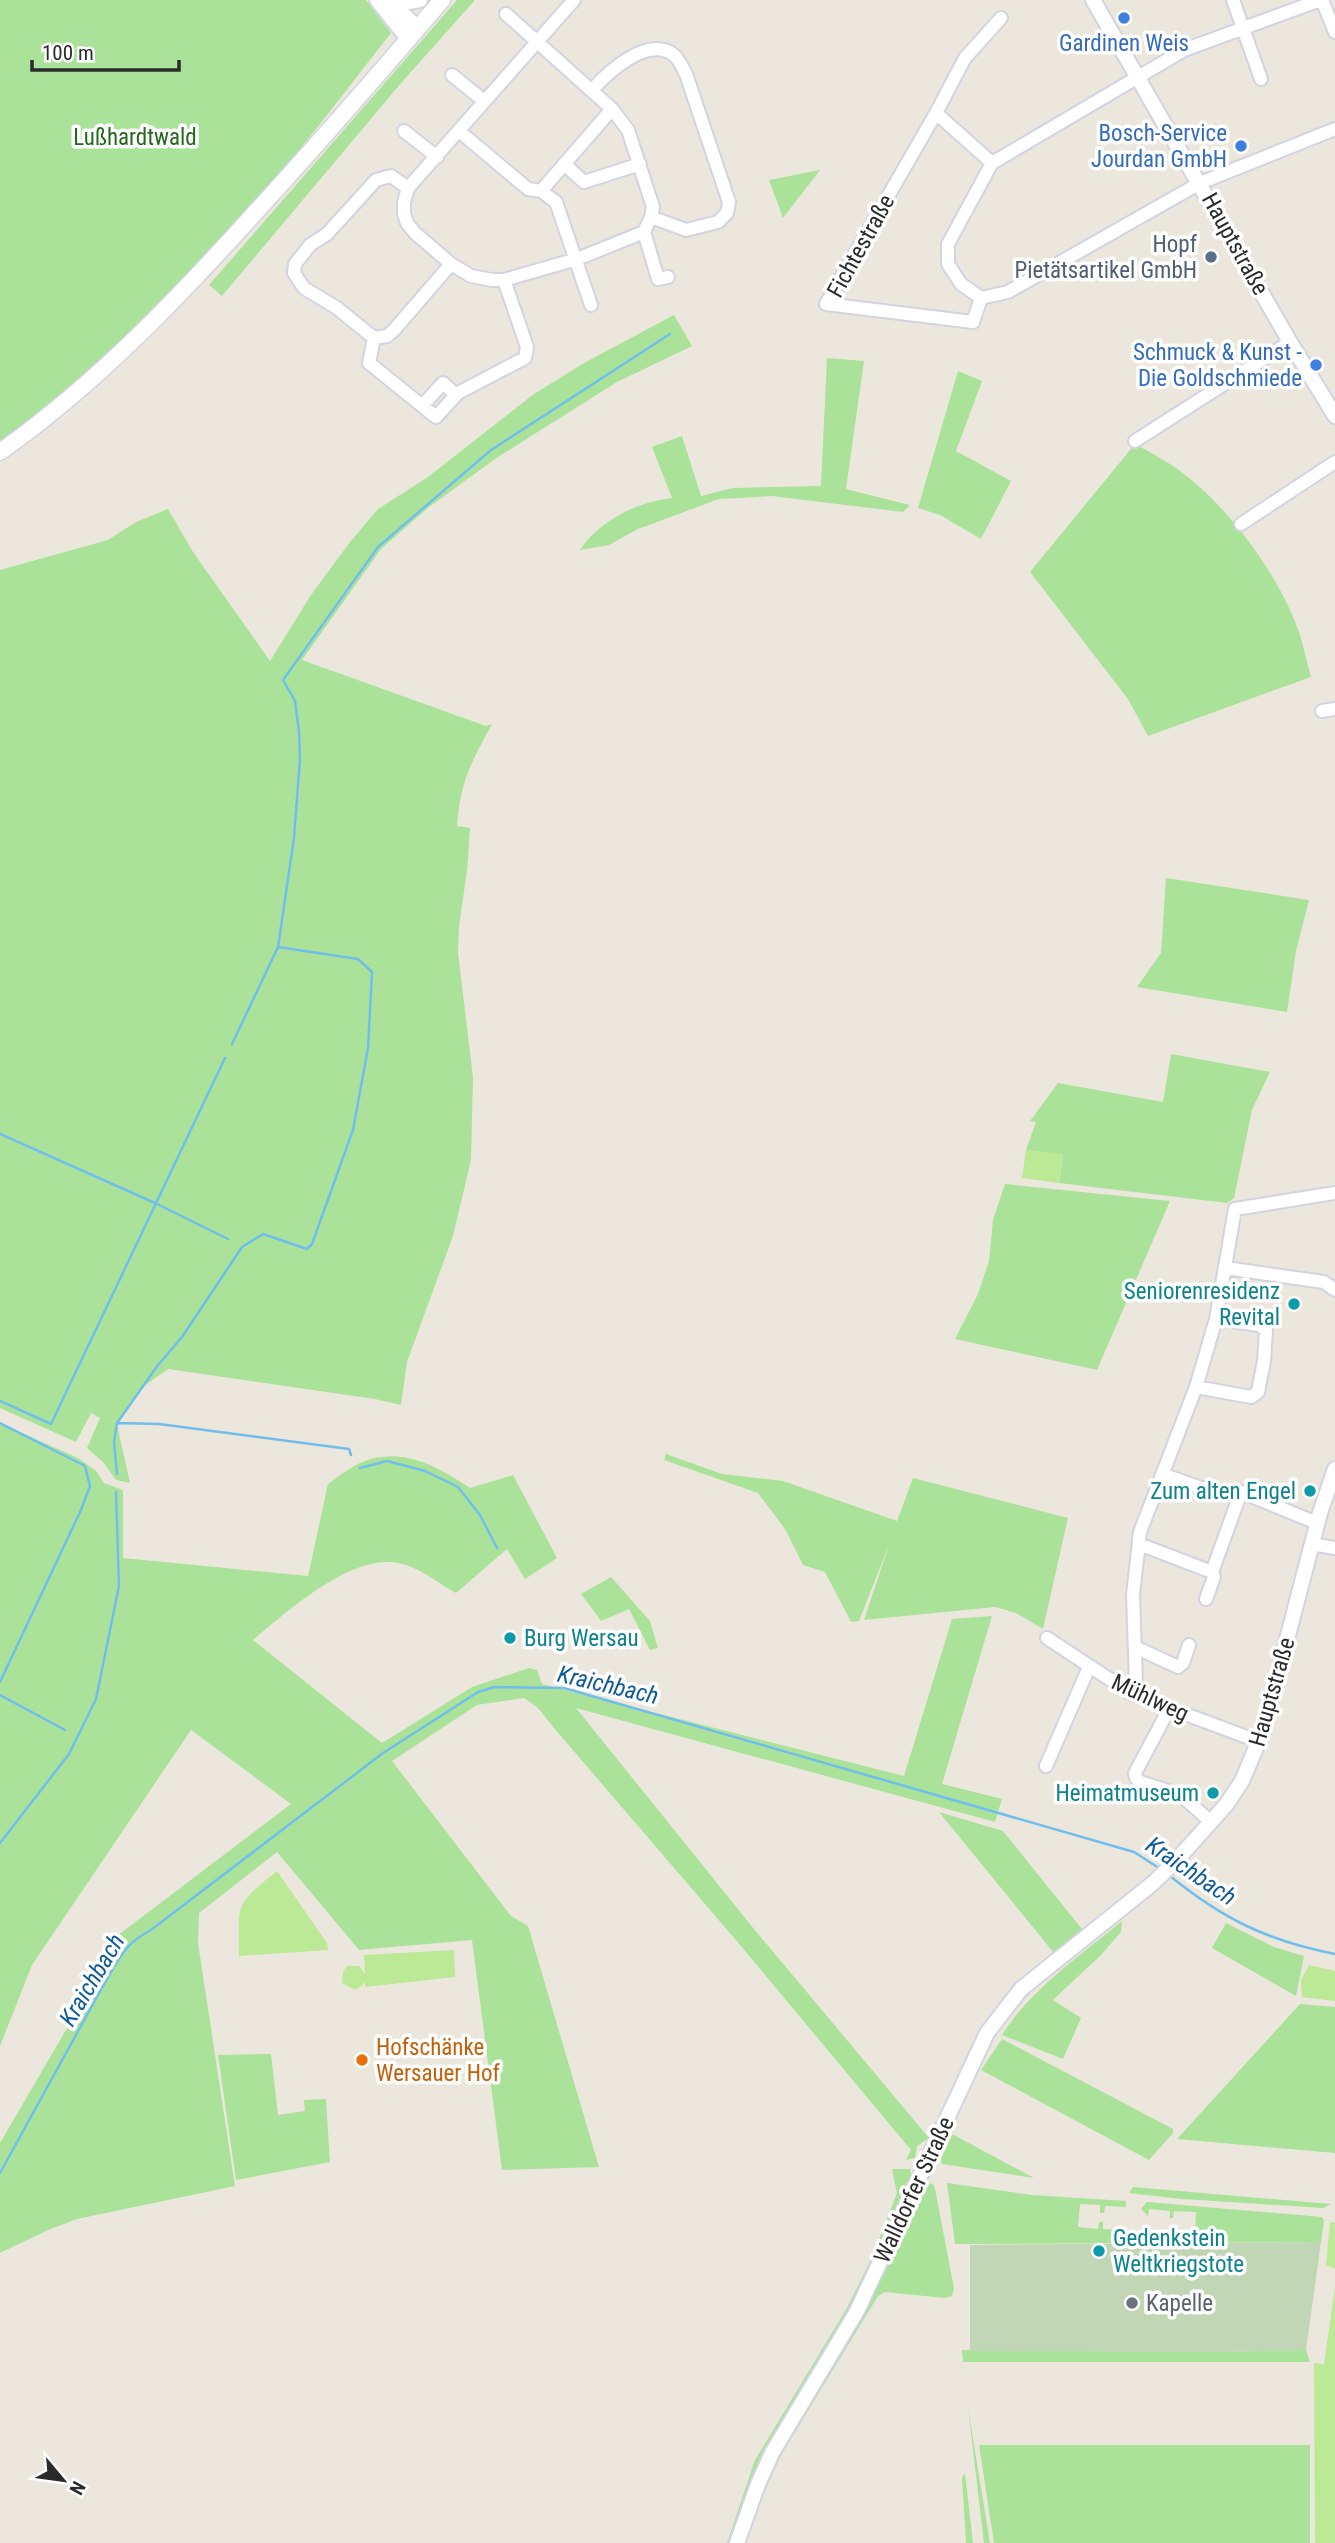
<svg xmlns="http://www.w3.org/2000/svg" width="1335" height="2543" font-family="'Roboto Condensed',sans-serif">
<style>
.green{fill:#aae299}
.cemetery{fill:#c0d6b4}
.pitch{fill:#bce995}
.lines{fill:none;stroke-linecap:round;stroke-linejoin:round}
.stream{stroke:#71beed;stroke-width:2.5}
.minor-casing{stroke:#d2d3e3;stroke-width:16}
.tertiary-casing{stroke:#d2d3e3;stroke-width:18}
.secondary-casing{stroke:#d2d3e3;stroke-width:19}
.minor{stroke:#fff;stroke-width:12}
.tertiary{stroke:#fff;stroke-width:14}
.secondary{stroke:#fff;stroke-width:16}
.shop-dot{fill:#3f7fe0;stroke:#fff;stroke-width:2.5}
.service-dot{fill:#5c6f8a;stroke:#fff;stroke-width:2.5}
.culture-dot{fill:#0f9aa8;stroke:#fff;stroke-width:2.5}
.food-dot{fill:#e8710a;stroke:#fff;stroke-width:2.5}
.worship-dot{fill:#6b7280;stroke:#fff;stroke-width:2.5}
.labels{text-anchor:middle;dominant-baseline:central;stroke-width:7;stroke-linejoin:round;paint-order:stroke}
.shop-label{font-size:23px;fill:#366cbe;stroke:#fff;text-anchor:end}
.park-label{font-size:23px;fill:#22671b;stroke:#fff}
.service-label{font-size:23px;fill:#4e5e75;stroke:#fff;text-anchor:end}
.street-label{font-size:23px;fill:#2a2a2a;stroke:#fff}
.culture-label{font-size:23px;fill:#0d838f;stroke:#fff;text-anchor:end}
.food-label{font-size:23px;fill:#c56008;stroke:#fff;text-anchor:start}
.worship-label{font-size:23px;fill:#5b616d;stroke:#fff;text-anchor:start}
.water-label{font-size:24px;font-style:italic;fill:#0f5a99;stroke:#fff}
</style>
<rect width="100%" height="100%" fill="#ece7dc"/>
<path class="green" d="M0,0H366L391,33C314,131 240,231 151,318C105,364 52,405 0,444Z
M457,0H475L402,82L222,296L209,285Z
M820,170L783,218L769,180Z
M674,315L692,346L617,382L495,459L429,507L381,549L302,660L486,726L492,724C470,765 461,780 457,826L470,828L467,871L459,926L458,953L473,1077L471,1160L453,1236L407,1362L401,1405L375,1399L168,1369L144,1386L117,1424L130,1483L116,1480L103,1462L87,1448L100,1418L91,1413L76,1442L0,1408V570L108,540L136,522L168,509L193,552L270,661L311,595L350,542L378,509L428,477L534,394L584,363Z
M827,358L864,361L846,489L910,505L903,512L772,496L719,499L638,529L609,545L580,550C600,520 637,502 672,498L652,447L682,436L701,496L733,488L821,486Z
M958,371L982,381L956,451L1011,481L981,539L940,515L918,508Z
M1135,444C1148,451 1161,458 1173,466C1225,501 1280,575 1300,635C1304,649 1307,663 1311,677L1148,736L1128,699L1030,572Z
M1166,878L1309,900L1296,951L1287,1012L1137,987L1161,953Z
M1171,1054L1270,1072L1252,1110L1234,1198L1227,1203L1059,1183L1063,1155L1026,1150L1036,1122L1030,1121L1058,1083L1163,1102Z
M1005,1184L1170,1201L1097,1370L955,1339L978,1294L989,1261L993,1220Z
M0,1423L78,1458L96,1471L104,1483L123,1490V1558L308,1576L328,1484C338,1477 349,1468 360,1463C400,1445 437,1466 470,1488L513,1475L557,1558L525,1579L507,1549L456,1593C440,1584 421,1569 403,1564C354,1550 288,1611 253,1640L382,1743L472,1687L529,1668L537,1670L542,1684L904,1776L952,1619L992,1616L942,1784L1002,1799L995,1822L576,1708L754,1929L929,2138L917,2146L915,2158L906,2160L911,2150L735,1939L554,1728L538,1708L524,1698L477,1705L392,1761L511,1916L528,1926L599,2167L502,2170L472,1940L359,1950L277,1852L199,1913L198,1943L235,2186L77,2219L48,2230L0,2253V2143L77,2011L89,1974L109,1942L291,1804L191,1730L32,1965L0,2046Z
M666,1454L722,1474L783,1481L897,1521L913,1478L1068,1518L1043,1629L1016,1613L995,1607L864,1620L889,1545L859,1621L851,1622L825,1572L803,1565L785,1529L758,1493L664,1460Z
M611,1577L650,1621L658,1648L650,1650L629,1609L601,1621L581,1594Z
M939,1812L1003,1831L1082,1929L1054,1953Z
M1122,1921L1121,1932L1101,1955L1053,2000L1081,2018L1063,2059L1002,2035C1031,1989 1080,1956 1122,1921Z
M1226,1923L1274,1947L1304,1956L1296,1996L1212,1948Z
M1300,2004L1335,2007V2153L1177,2139Z
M1002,2039L1173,2129V2133L1149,2160L981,2070Z
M271,2054L278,2115L305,2111L304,2100L326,2099L330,2162L236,2180L218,2055Z
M952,2134L1034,2178L942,2164L941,2159Z
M892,2169H910L912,2178L866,2281L842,2324L789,2408L764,2456L729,2543H727L755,2460L847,2308L873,2255L897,2193Z
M927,2183L933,2184L935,2189L954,2288L952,2296L945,2298L885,2292L878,2296L781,2455L760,2502L745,2543H742L775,2460L874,2293Z
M947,2183L1032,2195L1126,2201V2207L1105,2206L1104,2213H1100V2205L1080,2204L1078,2227L1098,2229L1099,2222H1103V2229L1125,2230L1124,2243L955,2244Z
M1133,2187L1331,2204L1323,2208L1182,2199L1129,2193Z
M1147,2202L1322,2217L1324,2220L1321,2242L1138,2243L1142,2226L1147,2225V2233L1168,2234L1169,2227H1173L1172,2234L1195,2235L1196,2212L1174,2211L1173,2218H1170V2211L1149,2209L1148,2216L1141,2209Z
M962,2350L1215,2352L1306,2350L1310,2362H963Z
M968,2408L990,2543H984Z
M979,2445H1310V2543H994Z
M965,2473L973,2543H966L962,2478Z"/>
<path class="cemetery" d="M1321,2242L1306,2350L1224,2352L970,2351V2245Z"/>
<path class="pitch" d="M1026,1150L1063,1154L1059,1183L1022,1178Z
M277,1871L327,1943L328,1950L239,1956C239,1901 234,1906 277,1871Z
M454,1950L455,1977L365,1987V1980L363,1985L355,1990L342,1983L343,1972L347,1966H359L365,1974L364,1955Z
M1309,1965L1335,1971V2001L1302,1997L1301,1980Z
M1330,2222L1335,2223V2269L1326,2265Z
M1335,2287V2543H1315L1314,2363L1324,2364Z"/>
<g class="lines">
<path class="stream" d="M278,947L294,838L300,759L299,731L295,701L283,680L378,547L491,450L670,334
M0,1134L155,1203L228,1239
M0,1401L51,1424L225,1058
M0,1423L85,1466L90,1486L81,1510L0,1682
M117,1423L158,1365L182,1337L242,1247L263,1234L307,1249L312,1244L353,1130L368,1048L372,972L358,959L278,947L232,1044
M360,1468L387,1461L425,1471L458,1487L480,1515L497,1548
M117,1474L114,1442L117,1423L159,1424L349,1449L351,1455
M0,1695L65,1730
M0,1843L69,1754L96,1699L119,1586L116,1492
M1170,1876C1223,1919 1268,1941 1335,1954
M0,2173L109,1975C122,1953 128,1942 151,1930L383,1753L478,1692L495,1687L564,1688L1134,1852L1162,1870"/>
<defs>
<path id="minor" d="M1233,0L1261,79
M1320,0L1184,50L992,163L948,244V264L961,284L981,298L1008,292L1200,183L1335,129
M1322,0L1335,32
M506,14L612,109L628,130L653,207L651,217L644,232L577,259L504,280H492L471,276L451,264L415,233L407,223L404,214V202L408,188L574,0
M452,75L484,101
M592,90C608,72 648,35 674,55C679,59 683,69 686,74L729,202L727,213L718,222L686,230L651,217
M936,113L965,58L1001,18
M404,131L437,157
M459,131L528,189L541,191L556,202L591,305
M564,164L584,182L640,164
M408,188L391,176L376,180L327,234L310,245L295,264L294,273L304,288L337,308L374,338L387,336L394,330L451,264
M541,191L612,109
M644,232L658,279L668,277
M981,298L973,322L826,304L936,113L992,163
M374,338L369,363L436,417L458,393L525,358L527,347L504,280
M422,406L443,383L456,395
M1135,441L1290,342
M1241,524L1335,462
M1322,711L1335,709
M1225,1268L1324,1282L1335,1290
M1196,1387L1251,1397L1258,1392L1264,1361L1266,1330L1259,1325L1216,1319
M1164,1475L1216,1493L1241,1492L1317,1523
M1139,1544L1212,1572
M1312,1544L1335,1548
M1206,1599L1214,1577L1212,1572L1241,1492
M1047,1638L1132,1694L1260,1742
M1135,1647L1178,1667L1183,1663L1189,1645
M1132,1694L1136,1684L1133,1595L1140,1532L1196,1387L1216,1319L1235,1209L1335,1193
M1169,1709L1135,1773L1136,1778L1140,1782L1181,1795L1211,1822
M1046,1766L1089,1667"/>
<path id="tertiary" d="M377,0L408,39
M388,0L418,28
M389,0L403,3L420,0
M1093,0L1290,342L1335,416
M737,2543L758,2484L772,2453L857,2311L987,2033L1021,1989L1152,1884L1174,1863L1226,1805L1242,1781L1263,1731L1320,1513L1335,1469"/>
<path id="secondary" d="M0,452C99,382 182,294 263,204C324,137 383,69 442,0"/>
</defs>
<use href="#minor" class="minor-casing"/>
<use href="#tertiary" class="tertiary-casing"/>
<use href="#secondary" class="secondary-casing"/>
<use href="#minor" class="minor"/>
<use href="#tertiary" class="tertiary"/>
<use href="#secondary" class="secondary"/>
</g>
<g class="shop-dot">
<circle cx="1124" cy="18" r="7"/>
<circle cx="1241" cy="146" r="7"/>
<circle cx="1316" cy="365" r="7"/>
</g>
<circle class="service-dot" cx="1211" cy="257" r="7"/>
<g class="culture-dot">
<circle cx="1294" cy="1304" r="7"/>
<circle cx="1310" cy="1491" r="7"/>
<circle cx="510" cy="1638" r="7"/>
<circle cx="1213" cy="1793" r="7"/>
<circle cx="1099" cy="2251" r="7"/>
</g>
<circle class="food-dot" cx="362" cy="2060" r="7"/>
<circle class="worship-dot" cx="1132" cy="2303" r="7"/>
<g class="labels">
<g class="shop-label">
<text x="1124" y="43" text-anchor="middle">Gardinen Weis</text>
<text x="1227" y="133">Bosch-Service<tspan x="1227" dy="26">Jourdan GmbH</tspan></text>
<text x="1302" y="352">Schmuck &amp; Kunst -<tspan x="1302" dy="26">Die Goldschmiede</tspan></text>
</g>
<g class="park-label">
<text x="135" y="137">Lußhardtwald</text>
</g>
<g class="service-label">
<text x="1197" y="244">Hopf<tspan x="1197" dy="26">Pietätsartikel GmbH</tspan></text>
</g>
<g class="street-label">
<text transform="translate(1235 244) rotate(61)">Hauptstraße</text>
<text transform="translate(861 246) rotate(-61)">Fichtestraße</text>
<text transform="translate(1272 1692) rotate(-74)">Hauptstraße</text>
<text transform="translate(1150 1698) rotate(25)">Mühlweg</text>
<text transform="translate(914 2190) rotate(-65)">Walldorfer Straße</text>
</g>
<g class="culture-label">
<text x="1280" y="1291">Seniorenresidenz<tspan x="1280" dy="26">Revital</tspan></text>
<text x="1296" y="1491">Zum alten Engel</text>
<text x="524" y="1638" text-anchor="start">Burg Wersau</text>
<text x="1199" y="1793">Heimatmuseum</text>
<text x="1113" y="2238" text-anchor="start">Gedenkstein<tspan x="1113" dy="26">Weltkriegstote</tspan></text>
</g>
<g class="food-label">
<text x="376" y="2047">Hofschänke<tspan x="376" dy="26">Wersauer Hof</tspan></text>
</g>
<g class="worship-label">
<text x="1146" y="2303">Kapelle</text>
</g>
<g class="water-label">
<text transform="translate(608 1685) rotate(13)">Kraichbach</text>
<text transform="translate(1191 1871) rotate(34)">Kraichbach</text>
<text transform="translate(92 1980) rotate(-59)">Kraichbach</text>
</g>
</g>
<g transform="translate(63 2480) rotate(119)" stroke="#ffffff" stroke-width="5" paint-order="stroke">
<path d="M0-5L12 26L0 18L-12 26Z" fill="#2a2a2a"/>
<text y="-10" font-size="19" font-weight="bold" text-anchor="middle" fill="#2a2a2a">N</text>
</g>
<path d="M32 60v10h147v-10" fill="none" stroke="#2a2a2a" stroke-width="3.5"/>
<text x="42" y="60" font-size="21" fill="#2a2a2a" stroke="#ffffff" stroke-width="5" paint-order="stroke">100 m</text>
</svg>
